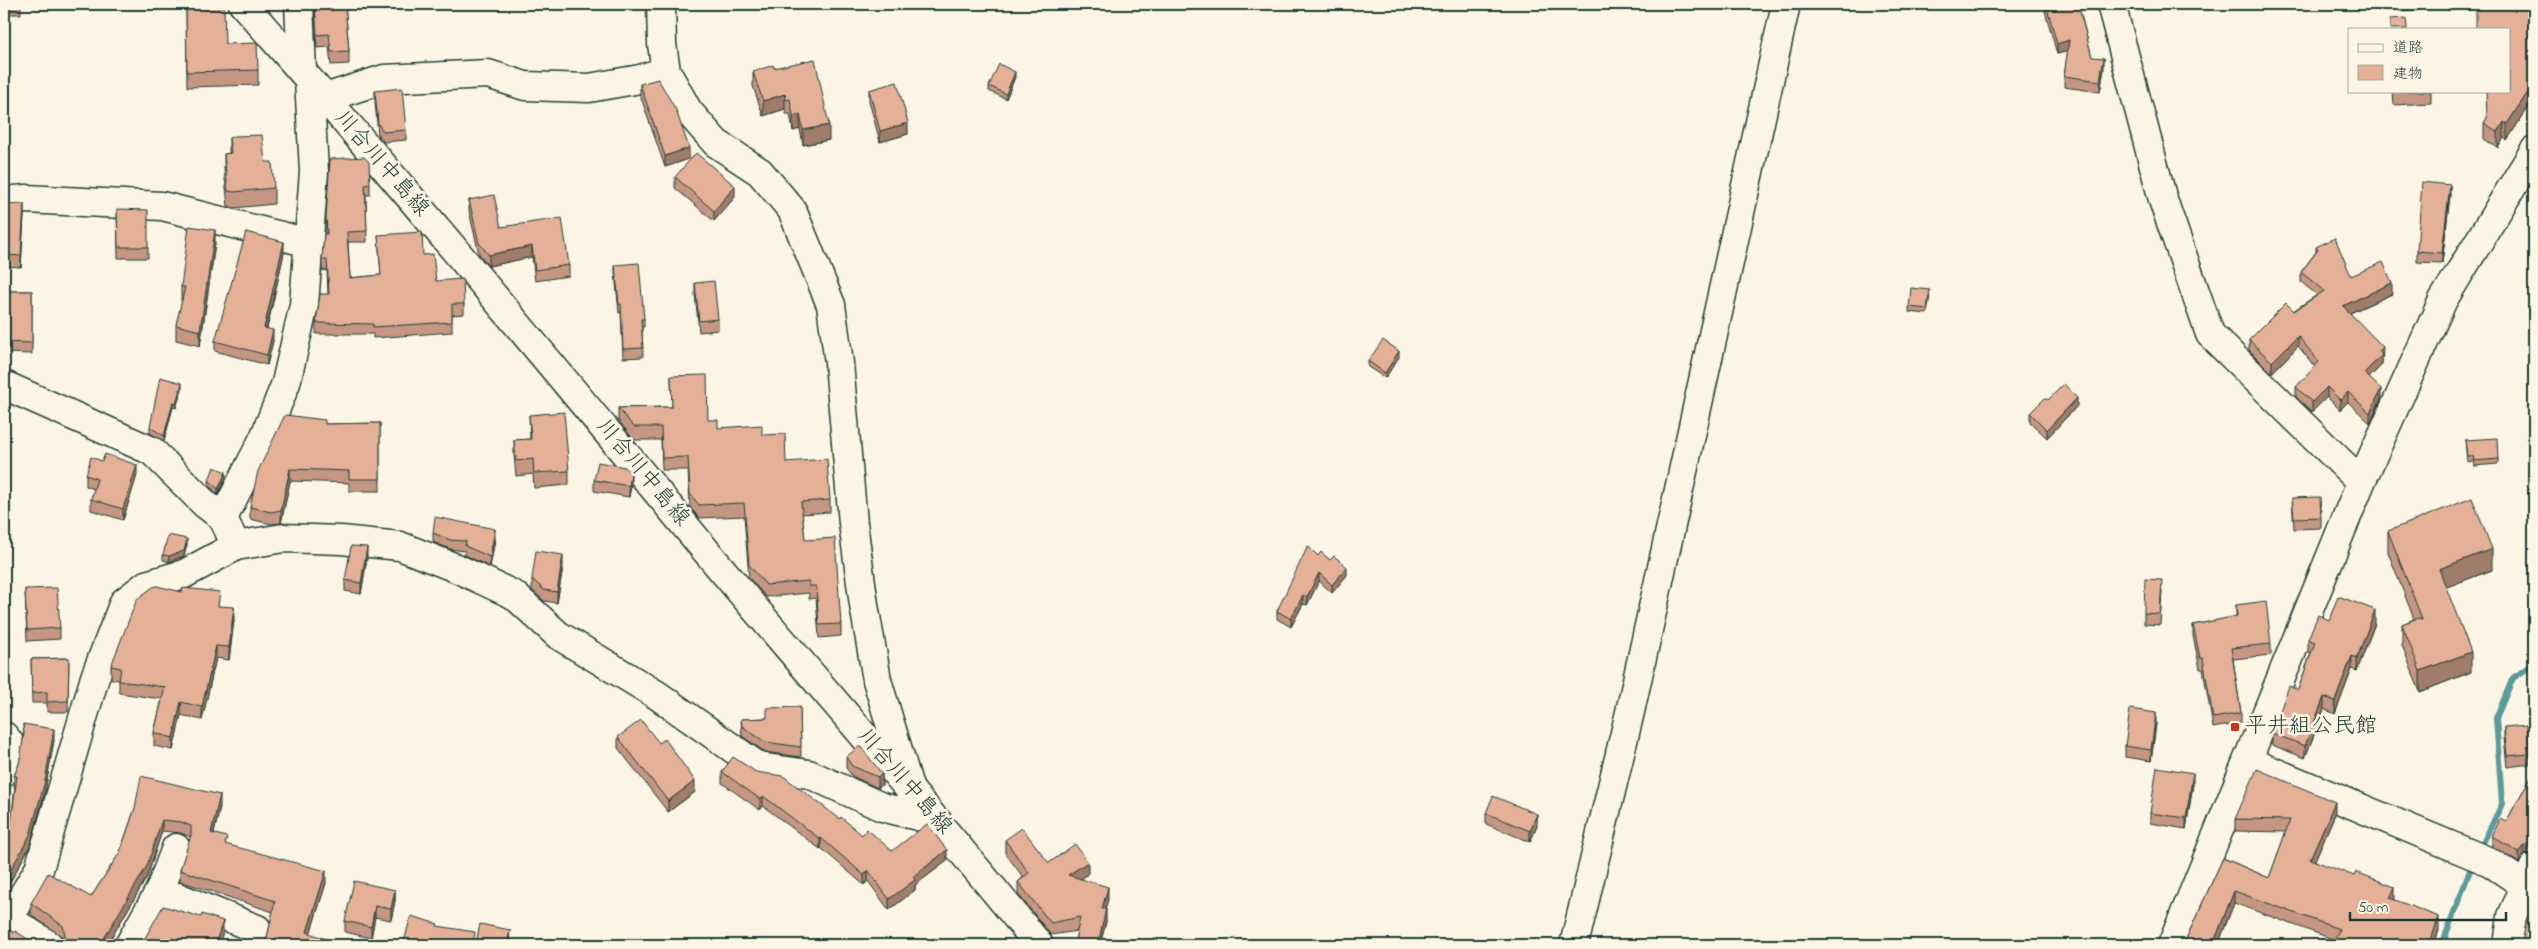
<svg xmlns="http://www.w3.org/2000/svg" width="2538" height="949" font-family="'Indie Flower','Klee One',sans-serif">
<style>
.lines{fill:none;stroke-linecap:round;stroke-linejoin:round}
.stream{stroke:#5d9a9b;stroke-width:6}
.minor-casing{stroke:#1f3d34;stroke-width:31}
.major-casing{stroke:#1f3d34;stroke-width:31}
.minor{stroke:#fcf5e5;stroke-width:28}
.major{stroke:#fcf5e5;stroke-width:28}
.wall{fill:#c59783;stroke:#1f3d34}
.shaded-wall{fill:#a07b6a;stroke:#1f3d34}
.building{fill:#e5b098;stroke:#1f3d34}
.poi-dot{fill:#c8321e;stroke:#fcf5e5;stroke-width:2}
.labels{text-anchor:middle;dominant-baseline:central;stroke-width:5;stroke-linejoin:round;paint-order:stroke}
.street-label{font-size:22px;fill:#1f3d34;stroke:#fcf5e5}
.poi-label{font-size:22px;fill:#1f3d34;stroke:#fcf5e5;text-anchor:start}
</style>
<rect width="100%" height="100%" fill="#fcf5e5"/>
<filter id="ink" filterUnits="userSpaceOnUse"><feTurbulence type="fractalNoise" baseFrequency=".02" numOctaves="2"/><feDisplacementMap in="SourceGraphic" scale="10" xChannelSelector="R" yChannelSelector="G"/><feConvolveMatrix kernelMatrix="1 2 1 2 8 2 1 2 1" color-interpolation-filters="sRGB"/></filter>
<g filter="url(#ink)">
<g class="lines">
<path class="stream" d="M2481,847L2502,804L2496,718L2513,678L2534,664
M2442,945L2472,865"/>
<defs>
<path id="minor" d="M299,4L302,71
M661,4L662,44L666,71L688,111L716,143L760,172L792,210L831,305L839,363L853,523L864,605L877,680L910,790
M2111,4L2163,200L2210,334L2361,482
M325,98L384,79L488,74L525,86L589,88L640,79L666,71
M4,201L26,199L162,206L309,243
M4,385L152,451L205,504L223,518L236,546L184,574L146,585L124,602L95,677L39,869L9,918
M223,518L264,438L286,383L304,305L314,171L309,80
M236,546L283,538L341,540L400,546L456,568L514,595L558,635L657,695L759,767L809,774L882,807L937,821
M4,736L9,742L4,772
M2248,761L2490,862L2524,885
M160,890L257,929L252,945
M4,916L49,945
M129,945L160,890L176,848
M1574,945L1630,712L1786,4
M2172,945L2361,482L2443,300L2534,151
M2508,945L2512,916L2534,867"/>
<path id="major" d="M243,4C401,183 554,368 707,552C818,684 932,812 1039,945"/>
</defs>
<use href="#minor" class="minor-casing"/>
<use href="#major" class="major-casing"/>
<use href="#minor" class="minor"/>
<use href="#major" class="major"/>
</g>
<path class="wall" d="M4,4H21V14H4Z
M191,4H213L225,44L258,70V85L187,87L186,7H191Z
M315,4H345L349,51V64L331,65L329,47L317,48Z
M2043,4H2078L2092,57L2104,69L2100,92L2064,87V76L2068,51L2057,54Z
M2399,4H2416V10L2399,11Z
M2423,4H2534V99L2507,140L2504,138L2498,148L2484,139V123L2509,91V29L2476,6L2424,8Z
M774,68L829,140L803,145L800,129L793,131L790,114H786L785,109L763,116L753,86V72Z
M1015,77L1006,99L989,91V86Z
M640,84L689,159L665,167L640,95Z
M869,90L908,134L880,142L869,101Z
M375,91L406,130V140L384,142L378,135L375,102Z
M2393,91H2431V103L2394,105Z
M229,138L265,162L274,188V204L234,208L228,206L224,170V154H229Z
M330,159L370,184V195H366L367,242H348L350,278L381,275L378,235L423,255L436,281L464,304V314L452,315V332L373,338V334H316V323L328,294L327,270L322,271V260L326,234V216Z
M675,177L735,197L714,221L675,188Z
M2450,195L2442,263L2417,262V251Z
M469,200L501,227L569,265V276L535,281L532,257L489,266L479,254L469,211Z
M4,205L24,215L21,267L4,266Z
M117,209L148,247V258H118Z
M215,244L200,346L176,340V325L182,301H181V287Z
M2316,247L2351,276L2392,294L2350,313L2383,358H2382V365L2369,378L2381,399L2370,423L2348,402L2340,410L2327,397L2312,412L2296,397V387L2315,367L2298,346L2272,373L2249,350V340L2317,295L2301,282V272L2316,252Z
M284,253L267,329L273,341L267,365L215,351V341Z
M615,265L644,319V327H642L643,357L623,358L621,312L619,313L615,273Z
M695,283L718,319V330L699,332L695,294Z
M4,291H32V354L4,353Z
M1930,295L1927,314L1909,312V307Z
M1399,357L1385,378L1368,367V361Z
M671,376L708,420L718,428L762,435L786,462L830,500V512L802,514L805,540L841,624V636L819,638L816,598L809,599V593L766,597L749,578L744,516L699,518L690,507L688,470H662L661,440H634L618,420V408L672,407Z
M182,389L176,408L173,407L164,441L150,433V427Z
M2048,400L2077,406L2047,438L2030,422V413Z
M529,415L569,471V485L534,488L533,474L516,476L514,455V440L530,439Z
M380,423V491H349V483L290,481L281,523L271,524L250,519V507L325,424Z
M2465,440L2498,459V464L2474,466L2473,461L2467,462Z
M86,475H137L123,520L91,510V499L94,489L86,486Z
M226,478L218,494L209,486V480Z
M594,480L631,485L629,497L594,491Z
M2292,498L2321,517V528L2294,529Z
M2388,531L2492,570L2446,587L2471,672L2420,692L2402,645V624L2414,619L2388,552Z
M433,533L495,539L490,567L465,555V551L450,549L433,542Z
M187,545L184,556L169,562L163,560V555Z
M1318,556L1347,575L1332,593L1319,581L1307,605L1303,604L1291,627L1277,619V611Z
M367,558L361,594L345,591V580Z
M563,566L557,603L544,601L532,590V579Z
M25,589L60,628V639L27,641Z
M2162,591L2160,625L2144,624V613Z
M2236,605L2271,644V655L2233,659L2241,713V723L2213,728L2203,669H2200L2193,636V625L2236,617Z
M220,606L234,620L229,660L216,658L202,720L181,715L173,750L154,746V733L162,699L119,693V680L111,679V666Z
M2329,620L2375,623L2357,671L2352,669L2335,714L2324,709L2305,758L2272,745V733L2298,690L2311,653L2308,652V639Z
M69,658L68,712H47V703H32L31,659Z
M800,707L801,757L765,752L742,736L741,719L767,718Z
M23,724L54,740L45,791L30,846L4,893V834L9,837L15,787H14V776L19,764L24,739Z
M2156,724L2151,761L2125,757V746Z
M2504,727L2530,754V764L2507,767L2504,738Z
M618,737L695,792L668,812L618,748Z
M846,757L882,774V785L878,788L852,776L846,768Z
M2534,761V853L2525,854L2519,863L2492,846V836L2506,822L2533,773V763Z
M722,772H756L862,835L892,851L947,861L915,885V890L889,910L868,881L864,885L821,848L820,849L763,806L760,810L722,783Z
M2193,784L2186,829L2150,823V813Z
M220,807L214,834L227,845L326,883L310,934L334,945H263L267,938L273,912L180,881V870L191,837L181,833L162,831L147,877L107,945H59L62,942L63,939V937L31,915V903L91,897L120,852L135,808Z
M1486,813L1537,825L1530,842L1486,824Z
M2335,814L2314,861L2395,899L2394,900L2439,930L2434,945H2333L2335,940L2234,903L2218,945H2180L2186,939L2223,858L2269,878L2286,832L2235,831V819Z
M1005,840L1049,863L1088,874L1081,879L1108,899L1105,909L1106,922L1100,945H1075V941L1077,931L1051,935L1018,894V882L1023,877L1005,853Z
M395,890V901L391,920L375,917L371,938L345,932V921Z"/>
<path class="shaded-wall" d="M2069,40V51L2057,54V44Z
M2104,58V69L2100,92V81Z
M1015,72V77L1006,99V94Z
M2534,83V99L2507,140V124Z
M785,94V109L763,116V101Z
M800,114V129L793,131V116Z
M2504,122V138L2498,148V132Z
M908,123V134L880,142V131Z
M829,125V140L803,145V130Z
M689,148V159L665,167V156Z
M2450,185V195L2442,263V253Z
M735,186V197L714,221V211Z
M24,204V215L21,267V256Z
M215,230V244L200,346V331Z
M284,242V253L264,339V328Z
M532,246V257L489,266V255Z
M2392,283V294L2343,316V306Z
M273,330V341L267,365V355Z
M2298,336V346L2272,373V362Z
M2383,347L2382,365L2364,383V373L2379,351Z
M1399,351V357L1385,378V373Z
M182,383V389L176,408V403Z
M2327,387V397L2312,412V402Z
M2381,389V399L2370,423V413Z
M2348,392V402L2340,410V400Z
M2077,398V406L2047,438V430Z
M173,402V407L164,441V436Z
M137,465V475L123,520V509Z
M290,469V481L281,523V510Z
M226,472V478L218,494V489Z
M631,474V485L629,497V486Z
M495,529V539L490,567V557Z
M187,539V545L184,556L169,562V556Z
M367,547V558L361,594V583Z
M2492,549V570L2439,590V569Z
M563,555V566L557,603V592Z
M1347,567V575L1332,593V585Z
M1319,573V581L1307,605V597Z
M1303,595V604L1291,627V619Z
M234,607V620L229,660V647Z
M2375,610V623L2357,671V658Z
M216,646V658L202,720V707Z
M2471,652V672L2420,692V671Z
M2352,656V669L2335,714V701Z
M2324,697V709L2305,758V746Z
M181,702V715L173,750V738Z
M2156,713V724L2151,761V750Z
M54,729V740L45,791L30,846L4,893V882Z
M2193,773V784L2186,829V818Z
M882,774V785L878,788V777Z
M695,781V792L668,812V801Z
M220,795V807L211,844V833Z
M763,796V806L760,810V799Z
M2335,802V814L2310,872V859Z
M1537,814V825L1530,842V831Z
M162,820V831L147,877L107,945H100Z
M821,838V848L820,849V839Z
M2525,845V854L2519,863V853Z
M947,850V861L915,885V890L889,910V899L913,877Z
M1088,862V874L1068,888V875Z
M868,870V881L864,885V875Z
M326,871V883L307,944V932Z
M1108,887V899L1102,921V909Z
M2395,887V899L2390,911V898Z
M395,890V901L391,920V909Z
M2234,891V903L2218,945H2213Z
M375,906V917L371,938V927Z
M1106,909V922L1100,945H1098Z
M2439,917V930L2434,945H2429Z
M223,921V932L219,945H215Z
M510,930L509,945H507Z"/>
<path class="building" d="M193,4H213V6H224L225,44L257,43L258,70L187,72L186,7H193Z
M315,4H345L349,51L331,52L329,34L317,35Z
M2046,4H2078L2092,57L2104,58L2100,81L2064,76L2069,40L2057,44Z
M2476,4H2534V83L2507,124L2504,122L2498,132L2484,123L2487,118L2486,91H2509V29H2476Z
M2406,18L2407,29H2390V19Z
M815,59L829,125L803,130L800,114L793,116L790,99L786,100L785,94L763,101L753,72L773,65L774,68Z
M999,64L1015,72L1006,94L989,86Z
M658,79L676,110L689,148L665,156L640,84Z
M897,82L908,123L880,131L869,90Z
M402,88L406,130L384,132L378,124L375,91Z
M262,135L265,162H272L274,188L234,192L228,191L224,154L231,153L229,138L235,136Z
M696,153L735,186L714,211L675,177Z
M364,157L369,162L370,184L365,185L367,231L347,232L350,278L381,275L378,235L422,232L423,255L433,254L436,281L463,279L464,304H452V322L373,327V324L316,323L320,294H329L327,260H322L324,234H327L326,216L330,159Z
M2422,182L2450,185L2442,253L2417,251Z
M494,195L501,227L562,218L569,265L535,270L532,246L489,255L479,243L469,200Z
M24,204L21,256L4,255V205Z
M117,209L148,210V247H118Z
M189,226L215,230L200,331L176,325L185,287H181Z
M246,232L284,242L264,328L273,330L267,355L215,341Z
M2335,238L2351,276L2383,262L2392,283L2343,306L2383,347L2379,351L2382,355L2364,373L2381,389L2370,413L2348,392L2340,400L2327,387L2312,402L2296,387L2319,362L2298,336L2272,362L2249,340L2286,303L2294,311L2324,291L2301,272L2318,250L2316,247Z
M639,263L644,319H641L643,348L623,349L621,304H619L615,265Z
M714,281L718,319L699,321L695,283Z
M1911,288L1930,290L1927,309L1909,307Z
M4,291H32V343L4,342Z
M1383,340L1399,351L1385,373L1368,361Z
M707,375L708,420H718V428L762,425V435L785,434L786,462L827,459L830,500L801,502L805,540L835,538L841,624L819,625L816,586H809V581L766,585L749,565L744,503L699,505L690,494L688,457L662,458L661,427H634L618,408L672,407L671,376Z
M160,377L182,383L176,403L173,402L164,436L150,427Z
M2064,384L2077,398L2047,430L2030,413L2045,398L2048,400Z
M564,412L569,471L534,473L533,459L516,461L514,440L531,439L529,415Z
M285,415L325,420V424L380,423V479H349V471L290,469L281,510L271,512L250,507L258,471Z
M2497,438L2498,459L2474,461L2473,456H2467L2465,440Z
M105,454L137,465L123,509L91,499L97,479L86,475L91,457L102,461Z
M598,462L625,467L631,474L629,486L594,480Z
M214,467L226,472L218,489L209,480Z
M2320,497L2321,517L2294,518L2292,498Z
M2472,498L2492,549L2439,569L2471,652L2420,671L2402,624L2418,618L2422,619L2388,531Z
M435,517L495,529L490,557L465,546L466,541L450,540L433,533Z
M168,535L187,539L184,551L169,556L163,555Z
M351,546L367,547L361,583L345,580Z
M1308,546L1318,556L1321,552L1330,560L1334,556L1347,567L1332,585L1319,573L1307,597L1303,595L1291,619L1277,611Z
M536,551L563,555L557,592L544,590L532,579Z
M2145,579L2162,580L2160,614L2144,613Z
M157,586L182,592L183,588L220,592L218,606L234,607L229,647L216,646L202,707L181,702L173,738L154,733L165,687L119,681L121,668L111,666L137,599L153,587Z
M57,588L60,628L27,630L25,589Z
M2338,596L2375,610L2357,658L2352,656L2335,701L2324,697L2305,746L2272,733L2289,686L2298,690L2315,642L2308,639L2318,615L2329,620Z
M2266,601L2271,644L2231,648L2241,713L2213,718L2203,658H2200L2193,625L2237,616L2236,605Z
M69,658L68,701L47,702V692L32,693L31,659Z
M800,707L801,747L765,742L742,726L741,719L767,718V708Z
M2130,709L2156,713L2151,750L2125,746Z
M641,720L659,743L665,739L695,781L668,801L618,737Z
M23,724L54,729L45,781L30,835L4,882V834L9,837L17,776H14L19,764L24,734Z
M2527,725L2530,754L2507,756L2504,727Z
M860,746L882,774L878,777L852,766L846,757Z
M733,757L756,772L783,776L840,819L841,817L862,835L867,829L892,851L927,824L947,850L913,877L915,880L889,899L868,870L864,875L821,838L820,839L763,796L760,799L722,772Z
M2157,767L2193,773L2186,818L2150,813Z
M2257,769L2335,802L2310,859L2354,876L2356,872L2395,887L2390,898L2439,917L2429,945H2333L2339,929L2234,891L2213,945H2180L2186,939L2223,858L2269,878L2290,820L2235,819Z
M2534,771V843L2525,845L2519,853L2492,836L2500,819L2506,822Z
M141,776L220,795L211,833L227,837L225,844L326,871L307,932L334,942L333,945H262L267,938L275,901L180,870L191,835V826L181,822L162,820L147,866L100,945H87L81,942L78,945H59L62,942L65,935L63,926L31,903L48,873L91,897L120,852L135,808Z
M1493,796L1537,814L1530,831L1486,813Z
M1022,828L1049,863L1075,844L1088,862L1068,875L1108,887L1102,909H1106L1098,945H1094L1075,941L1080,917L1051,923L1018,882L1029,873L1005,840Z
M354,881L395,890L391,909L375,906L371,927L345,921Z
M163,906L201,917L202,914L223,921L215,945H141Z
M411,916L438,924L437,926L475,932L473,945H403Z
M2526,921L2534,922V945H2520L2523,939Z
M480,924L510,930L507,945H485L476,943Z
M4,925L14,933L15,931L37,945H4Z"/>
</g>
<rect class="poi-dot" x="2230" y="722" width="10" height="10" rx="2.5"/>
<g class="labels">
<g class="street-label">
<text transform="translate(381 164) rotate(49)">川合川中島線</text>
<text transform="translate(642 473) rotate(50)">川合川中島線</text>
<text transform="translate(904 782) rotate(49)">川合川中島線</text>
</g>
<g class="poi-label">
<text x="2245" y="727">平井組公民館</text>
</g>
</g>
<rect width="2538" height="949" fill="none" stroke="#fcf5e5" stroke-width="20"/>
<rect x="10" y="10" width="2518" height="929" fill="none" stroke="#1f3d34" stroke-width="2" filter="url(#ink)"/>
<rect x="2348" y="28" width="162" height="65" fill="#fcf5e5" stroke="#a4ab9e"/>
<rect x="2358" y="44" width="25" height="8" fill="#fcf5e5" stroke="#a4ab9e"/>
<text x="2393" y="52" font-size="15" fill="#1f3d34">道路</text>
<rect x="2358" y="65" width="25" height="15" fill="#e5b098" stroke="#a4ab9e"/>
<text x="2393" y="78" font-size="15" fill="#1f3d34">建物</text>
<path d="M2350 912v8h156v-8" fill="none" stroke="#1f3d34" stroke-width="2.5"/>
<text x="2358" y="912" font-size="15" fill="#1f3d34" stroke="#fcf5e5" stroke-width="4" paint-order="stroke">50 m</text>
</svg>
